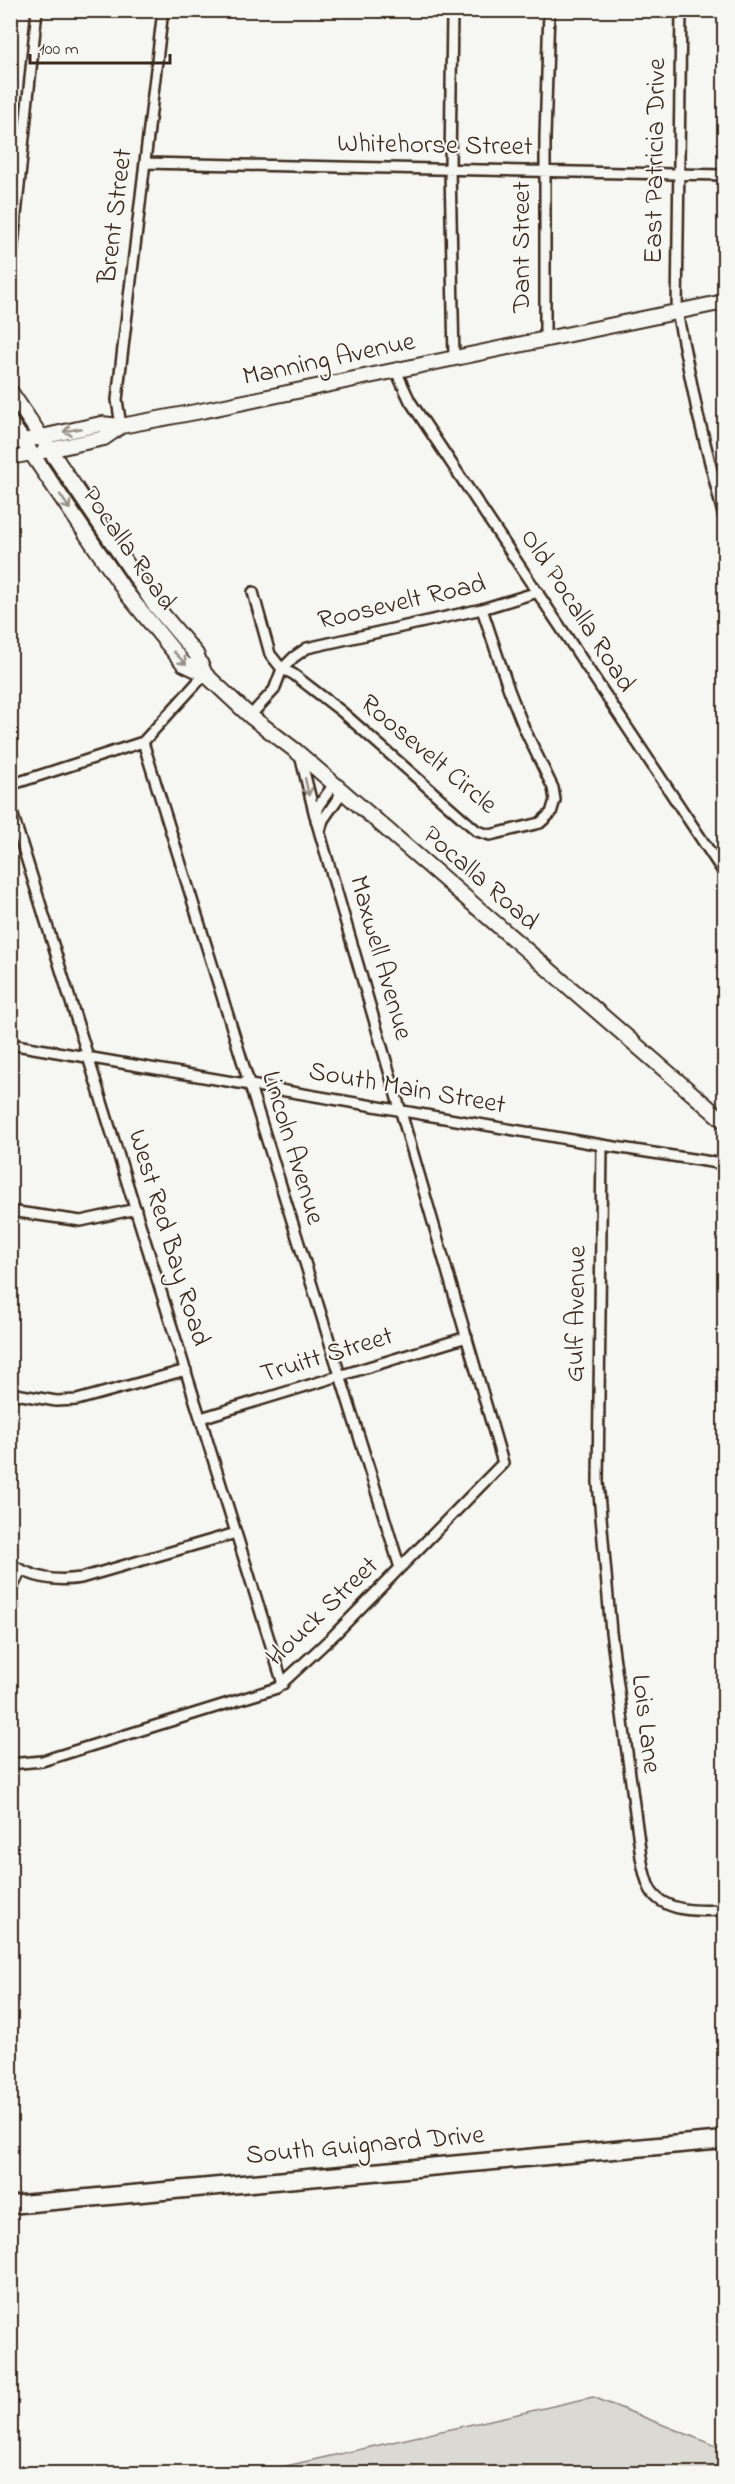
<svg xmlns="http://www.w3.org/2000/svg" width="735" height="2484" font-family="'Indie Flower',sans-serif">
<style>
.green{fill:#dad9d3;stroke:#8a8278;stroke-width:1.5}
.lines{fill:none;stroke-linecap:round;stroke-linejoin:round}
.street-casing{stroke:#3b2a1e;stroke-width:14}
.secondary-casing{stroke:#3b2a1e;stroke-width:16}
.primary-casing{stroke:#3b2a1e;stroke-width:18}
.highway-casing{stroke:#3b2a1e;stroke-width:21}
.street{stroke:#f6f6f2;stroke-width:9}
.secondary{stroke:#f6f6f2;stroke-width:12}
.primary{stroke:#f6f6f2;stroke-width:14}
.highway{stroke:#f6f6f2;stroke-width:16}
.oneway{stroke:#989088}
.labels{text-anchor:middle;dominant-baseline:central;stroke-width:4.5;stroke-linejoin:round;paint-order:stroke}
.street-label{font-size:27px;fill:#3b2a1e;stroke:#f6f6f2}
</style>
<rect width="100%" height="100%" fill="#f6f6f2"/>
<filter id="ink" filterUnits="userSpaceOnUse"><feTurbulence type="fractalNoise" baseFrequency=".0167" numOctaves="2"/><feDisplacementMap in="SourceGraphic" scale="12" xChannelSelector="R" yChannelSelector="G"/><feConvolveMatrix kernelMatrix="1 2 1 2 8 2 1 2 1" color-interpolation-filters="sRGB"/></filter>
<g filter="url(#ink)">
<path class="green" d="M593,2397L724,2449V2473H255Z"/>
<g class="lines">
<defs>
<path id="street" d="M452,10L450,169L454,359
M681,10L677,312L698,415L724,518
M145,163L724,175
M10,274L37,10
M545,340V137L549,10
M396,371L410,401L724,873
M121,426L117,400L120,373L163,10
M482,609L509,690L524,728L553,788L555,800L551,813L540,823L490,835L477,831L341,711L293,674L282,669L294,657L307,648L482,609L538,592
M250,716L274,690L282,669L270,654L253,592
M143,742L400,1568
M300,755L315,816
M10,785L143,742L205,674
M10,806L283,1684
M320,831L323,820L343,791
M10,1044L602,1145L724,1164
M602,1145L598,1482L611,1632L641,1857C643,1868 645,1879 650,1889C663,1913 701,1911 724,1910
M10,1211L81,1221L136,1209
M10,1393L56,1401L77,1400L186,1370
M201,1418L467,1337
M10,1564C34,1578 54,1582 81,1578L236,1533
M10,1592L21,1570
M10,1601L13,1606L10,1615
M10,1764L42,1761L277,1688L335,1634L503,1463L316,820L319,805L334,784"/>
<path id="secondary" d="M10,443L23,441
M10,458L32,454"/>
<path id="primary" d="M10,391L154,604L196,654L205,674
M10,422L127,594L184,664L205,674L250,716L296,751L724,1121
M23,441L101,424L121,426L201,411L724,302
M44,451L104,438L121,426"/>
<path id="highway" d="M10,2205L724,2140"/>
</defs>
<use href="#street" class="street-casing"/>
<use href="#secondary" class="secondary-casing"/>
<use href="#primary" class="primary-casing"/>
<use href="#highway" class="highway-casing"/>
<use href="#street" class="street"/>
<use href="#secondary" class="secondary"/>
<use href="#primary" class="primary"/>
<use href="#highway" class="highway"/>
</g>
<defs><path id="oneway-shaft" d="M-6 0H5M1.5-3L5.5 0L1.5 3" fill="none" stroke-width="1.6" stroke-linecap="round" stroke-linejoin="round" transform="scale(1.5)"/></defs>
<g class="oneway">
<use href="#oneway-shaft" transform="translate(72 430) rotate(169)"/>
<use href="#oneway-shaft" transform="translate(65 502) rotate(56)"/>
<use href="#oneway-shaft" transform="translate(180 658) rotate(45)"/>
<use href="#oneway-shaft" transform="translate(307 787) rotate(78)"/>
</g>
</g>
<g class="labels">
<g class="street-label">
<text transform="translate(435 146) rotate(1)">Whitehorse Street</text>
<text transform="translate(656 161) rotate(-89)">East Patricia Drive</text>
<text transform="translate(116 216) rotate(-83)">Brent Street</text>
<text transform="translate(522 247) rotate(-90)">Dant Street</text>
<text transform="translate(329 360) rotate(-12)">Manning Avenue</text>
<text transform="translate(128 549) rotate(55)">Pocalla Road</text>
<text transform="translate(402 603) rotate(-13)">Roosevelt Road</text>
<text transform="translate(577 611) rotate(57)">Old Pocalla Road</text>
<text transform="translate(428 755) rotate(40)">Roosevelt Circle</text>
<text transform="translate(480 879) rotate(41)">Pocalla Road</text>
<text transform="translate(380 958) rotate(74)">Maxwell Avenue</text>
<text transform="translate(407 1089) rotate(10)">South Main Street</text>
<text transform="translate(292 1148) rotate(73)">Lincoln Avenue</text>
<text transform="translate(168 1238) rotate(73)">West Red Bay Road</text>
<text transform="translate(577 1314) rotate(-89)">Gulf Avenue</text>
<text transform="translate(327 1356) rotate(-17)">Truitt Street</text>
<text transform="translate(323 1612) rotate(-44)">Houck Street</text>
<text transform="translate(645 1724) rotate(83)">Lois Lane</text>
<text transform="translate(365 2146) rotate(-5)">South Guignard Drive</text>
</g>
</g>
<rect width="735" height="2484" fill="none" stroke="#f6f6f2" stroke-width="36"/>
<rect x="18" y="18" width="699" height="2448" fill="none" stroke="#3b2a1e" stroke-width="2" filter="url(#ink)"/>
<path d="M30 54v9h140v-9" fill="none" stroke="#3b2a1e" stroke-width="3"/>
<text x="39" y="54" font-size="18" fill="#3b2a1e" stroke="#f6f6f2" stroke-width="4.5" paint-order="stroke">100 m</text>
</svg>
